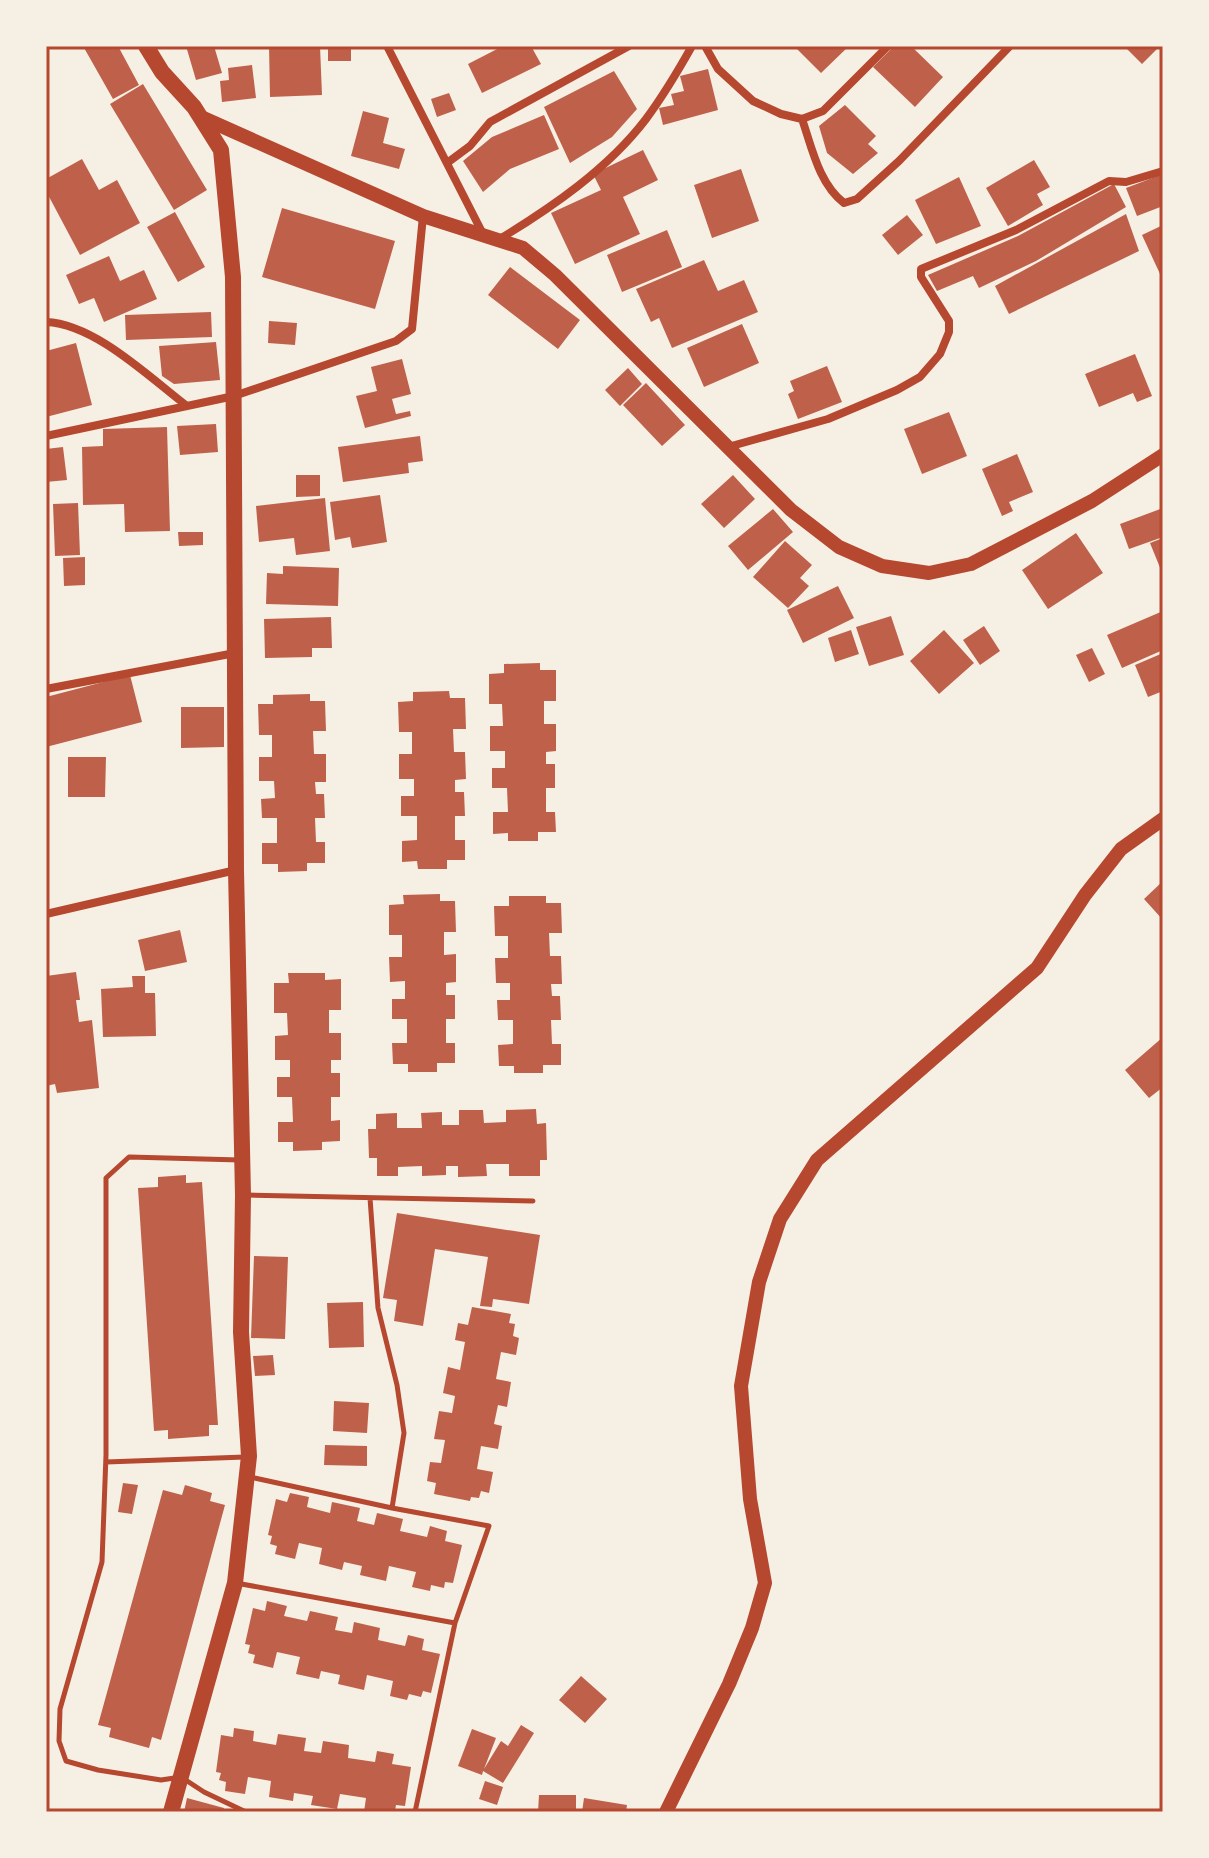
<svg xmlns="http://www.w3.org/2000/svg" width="1209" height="1858" font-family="Jost,sans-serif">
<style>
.building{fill:#bf614a}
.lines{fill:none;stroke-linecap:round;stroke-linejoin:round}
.service{stroke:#b5482f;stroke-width:5}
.minor{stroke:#b5482f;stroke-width:8}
.tertiary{stroke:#b5482f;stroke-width:14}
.secondary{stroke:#b5482f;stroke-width:16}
.neatline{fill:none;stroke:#b5482f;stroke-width:3}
</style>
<rect width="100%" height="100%" fill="#f6efe4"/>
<path class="building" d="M83,46H118L139,85L113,99Z
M186,46H214L222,73L196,80Z
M269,46H320L322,95L270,97Z
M328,46H351V61H328Z
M503,46H531L541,64L482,93L468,64Z
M794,46H849L821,73Z
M894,46H911L943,77L915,107L873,67Z
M1124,46H1160L1142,64Z
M252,65L256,98L222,102L220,81L229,80L228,68Z
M708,69L718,110L663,125L659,108L674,105L671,94L684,91L680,76Z
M614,71L637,109L612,137L570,163L544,107Z
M143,84L207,190L174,210L110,104Z
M449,93L456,110L437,117L431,99Z
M845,105L876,136L868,144L878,153L853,174L827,153L819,126Z
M363,111L389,118L383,143L405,149L399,169L351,156Z
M544,115L559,149L510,169L483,192L463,161L492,137Z
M643,150L658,180L623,197L640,234L575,264L551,213L601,190L593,174Z
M82,159L99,190L117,180L140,223L80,255L46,191V179Z
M1034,160L1050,187L1037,194L1043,205L1008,226L986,188Z
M741,169L759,221L712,238L694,185Z
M1163,174V206L1137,216L1126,188Z
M959,177L981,226L936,244L915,200Z
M1114,184L1126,207L1036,261L979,288L973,276L937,291L928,275L1018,236Z
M282,208L395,241L375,309L262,277Z
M175,212L205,267L178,282L147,227Z
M1126,214L1139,251L1009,314L995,286Z
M907,215L923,235L898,255L882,235Z
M1163,225V273L1160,274L1142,235Z
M667,230L682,267L622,292L607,255Z
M109,256L120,281L144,270L157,299L104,322L94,298L79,304L66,275Z
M704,260L718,291L744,280L758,312L672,348L659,318L651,322L636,289Z
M510,267L580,320L558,349L488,295Z
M211,312L212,337L126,340L125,315Z
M269,321L297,323L295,345L268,343Z
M742,324L759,363L704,387L687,348Z
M216,342L220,380L174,384L162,376L159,346Z
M76,343L92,405L46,417V351Z
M1135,354L1152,396L1137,402L1133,393L1099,407L1085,374Z
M402,359L411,394L392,399L396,414L410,411L411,416L365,428L356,396L377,391L371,367Z
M827,366L842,402L798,419L788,394L794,391L790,381Z
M628,368L642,384L620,406L605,390Z
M646,383L685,425L662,446L623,405Z
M949,412L967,456L922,474L904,429Z
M216,424L218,452L180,455L177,426Z
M167,427L170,531L125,532L124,504L83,505L82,447L103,446V429Z
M420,436L423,461L408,463L409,473L343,482L338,447Z
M63,447L67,480L46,482V449Z
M1017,454L1033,492L1009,502L1013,511L1002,516L982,469Z
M296,475H320V496L296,497Z
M733,475L755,499L724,528L701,504Z
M380,495L387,542L352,548L350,537L335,540L330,502Z
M325,498L330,551L296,555L294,538L259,542L256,506Z
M78,503L80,555L55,556L53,504Z
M1163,508V537L1129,549L1120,524Z
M773,509L793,532L748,570L728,546Z
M178,532H203V545L179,546Z
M1076,533L1103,573L1048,609L1022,570Z
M1163,538V575L1150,543Z
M785,541L812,565L800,578L809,586L788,608L753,577Z
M85,557V585L64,586L63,558Z
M283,566L339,568L338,606L266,604L267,573L283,574Z
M838,586L854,618L803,643L787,610Z
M1163,611V650L1122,668L1107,635Z
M891,616L904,655L869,666L856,627Z
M331,617L332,648H312V657L265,658L264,619Z
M984,626L1000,651L980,665L963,640Z
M851,630L859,654L835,662L828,638Z
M944,630L974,663L939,694L910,661Z
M1092,648L1105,674L1089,682L1076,655Z
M1163,653V691L1148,697L1135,665Z
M540,663V670H556V701H544V724H556V751L546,752V764H555V788H546V812H555L556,832H538V841H508V833L493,834V812H508L507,788H492V768H505V751H490V726H503L502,704H489V674L504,673V664Z
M130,675L142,722L46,747V697Z
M449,691L450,698H465L466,729H453L454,752H465L466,779L455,780V792H464L465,816H455V840H465V860H447V869H418L417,861L402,862V841L417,840V816H401V796H414V779H399V754H412V732H399L398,702L413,701V692Z
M310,694V701H325L326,731H313L314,754H326V782H315L316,794H324L325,818H315L316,842H325V863H307V871L278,872V864H262V843H277V818H262L261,799L275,798L274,781H259V757H272V735H259L258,704H273V695Z
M181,707H224V747L181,748Z
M68,757H106L105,797H68Z
M1163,881V920L1144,899Z
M440,894V901H455L456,932H444V955L456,954V982L446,983V995H455V1019H446V1043H455V1063H437V1072H408V1064H393L392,1043H407V1019H392V999H405V981L390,982L389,957H402V935H389V905L404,904L403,895Z
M509,896H546V903H561L562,933H549L550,956H561L562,984H551L552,996H560L561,1020H551L552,1044H561V1065H543V1073H514V1066H499L498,1045L513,1044V1020H498L497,1000H510V983H496L495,958H508V936H495L494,906H509Z
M180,930L187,962L145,971L138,940Z
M76,972L80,1000H76L79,1022L92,1020L99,1088L57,1093L55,1084L46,1086V976Z
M288,973H325V980L341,979V1010H329V1033H341V1060H331V1073H340V1097H331V1121L340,1120V1141L322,1142V1150L293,1151V1142H278V1122H293L292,1097H277V1077H290V1060H275V1036L288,1035L287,1013H274V983H289Z
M132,976H145V993H155L156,1036L103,1037L101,989L133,987Z
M1163,1037V1087L1149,1098L1125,1070Z
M536,1109L537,1124L546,1123L547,1160H540V1176H509V1164H486L487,1176L458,1177V1166H446V1175L422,1176V1166L398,1167V1176H377V1158H369L368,1129H376V1114L397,1113V1128H422L421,1113L442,1112V1125H459V1110H483L484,1123L506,1122V1110Z
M186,1175V1183L202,1182L218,1425H209V1436L168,1439V1430L154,1431L138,1188L158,1187V1177Z
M397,1213L540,1235L529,1304L493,1299L492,1307L480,1306L488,1257L435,1249L423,1326L394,1321L397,1300L383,1298Z
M254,1256L288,1257L285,1339L251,1338Z
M363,1302L364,1347L329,1348L327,1303Z
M472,1307L511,1314L509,1323L515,1324L513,1336L519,1338L516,1355L501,1352L496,1379L511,1382L507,1407L498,1405L494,1424L502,1426L498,1449L481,1446L477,1469L493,1472L489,1493L481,1491L479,1498L471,1497L470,1501L434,1494L436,1483L427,1481L430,1462L441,1463L445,1440L434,1439L439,1411L452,1413L455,1396L443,1393L448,1367L460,1370L465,1342L455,1340L458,1323L468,1325Z
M273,1355L275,1375L255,1376L253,1356Z
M334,1401L369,1403L367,1433L333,1431Z
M325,1445L367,1446V1466L324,1465Z
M123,1483L138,1485L132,1514L118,1512Z
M185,1485L212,1493L210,1501L225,1505L161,1740L152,1737L149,1748L109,1737L111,1728L98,1725L163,1490L182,1495Z
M290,1493L309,1497L307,1507L330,1513L332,1502L360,1508L357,1521L374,1525L377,1513L403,1519L400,1531L427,1537L430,1526L447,1531L445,1541L462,1545L453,1583L445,1582L444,1588L431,1585L430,1591L412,1587L416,1572L389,1566L386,1581L360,1575L362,1566L344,1562L342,1570L319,1564L322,1548L299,1543L295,1559L275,1554L277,1546L270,1544L272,1536L268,1535L276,1499L287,1502Z
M267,1601L287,1606L284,1616L307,1621L310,1611L338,1617L335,1630L352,1633L354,1622L380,1628L378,1640L405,1646L408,1635L424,1639L422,1650L440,1654L431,1693L423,1691L421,1697L409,1694L407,1700L390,1696L393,1681L367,1675L364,1690L338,1684L340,1675L321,1671L319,1679L296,1674L300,1657L277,1652L273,1668L253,1663L255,1655L248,1653L250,1645L245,1644L253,1608L265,1611Z
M581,1676L607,1699L585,1723L559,1700Z
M521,1725L534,1733L503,1783L483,1771L482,1775L458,1766L472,1729L496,1738L484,1769L501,1741L508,1746Z
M234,1728L254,1731L253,1741L276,1745L278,1734L306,1738L304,1751L321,1753L323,1741L349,1745L348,1758L375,1762L377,1751L394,1754L392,1764L411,1767L405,1806L396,1805L395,1811L382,1809V1812H364L366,1798L340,1794L337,1809L311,1805L313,1796L294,1793L293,1801L269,1797L271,1781L248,1777L245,1794L225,1791L226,1782L219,1780L221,1773L216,1772L221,1735L233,1737Z
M485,1781L503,1787L497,1805L479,1799Z
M539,1795H576V1812H538Z
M187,1798L224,1808L223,1812H184Z
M584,1798L627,1805L626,1812H582Z"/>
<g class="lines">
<path class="service" d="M240,1160L129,1157L106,1178V1455L102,1562L60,1709L59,1741L66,1761L98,1770L161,1780L181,1777L204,1792L246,1812
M246,1195L533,1201
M370,1198L378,1308L397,1385L404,1433L392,1508
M106,1462L245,1457
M250,1477L392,1508L489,1526L455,1623
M236,1583L455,1623L415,1812"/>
<path class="minor" d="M387,46L483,234
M705,46L718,69L753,101L781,114L802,119L823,111L888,46
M802,119C812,148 819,184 844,203L857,199L899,161L1010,46
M447,163L470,146L490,122L629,46
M498,240C551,208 608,169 646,119C663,96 678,71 692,46
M46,322C95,324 149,377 187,406
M46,436L234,396L396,341L412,329L423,216
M728,447L828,419L897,390L920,377L940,354L949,332V321L921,277V269L1016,230L1109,181L1126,182L1163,171
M46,689L235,653
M46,914L236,870"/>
<path class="tertiary" d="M201,117L423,216L523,248L555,275L791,510L839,547L882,566L929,573L971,564L1092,501L1163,455
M666,1812L729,1684L752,1628L765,1583L750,1499L741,1386L759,1282L780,1219L817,1160L1037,968L1085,895L1121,849L1163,819"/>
<path class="secondary" d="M146,46L162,72L194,107L221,150L233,277L236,870L243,1195L241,1332L249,1456L235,1583L171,1812"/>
</g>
<rect width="1209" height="1858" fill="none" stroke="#f6efe4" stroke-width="96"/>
<rect x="48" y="48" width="1113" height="1762" class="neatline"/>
</svg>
